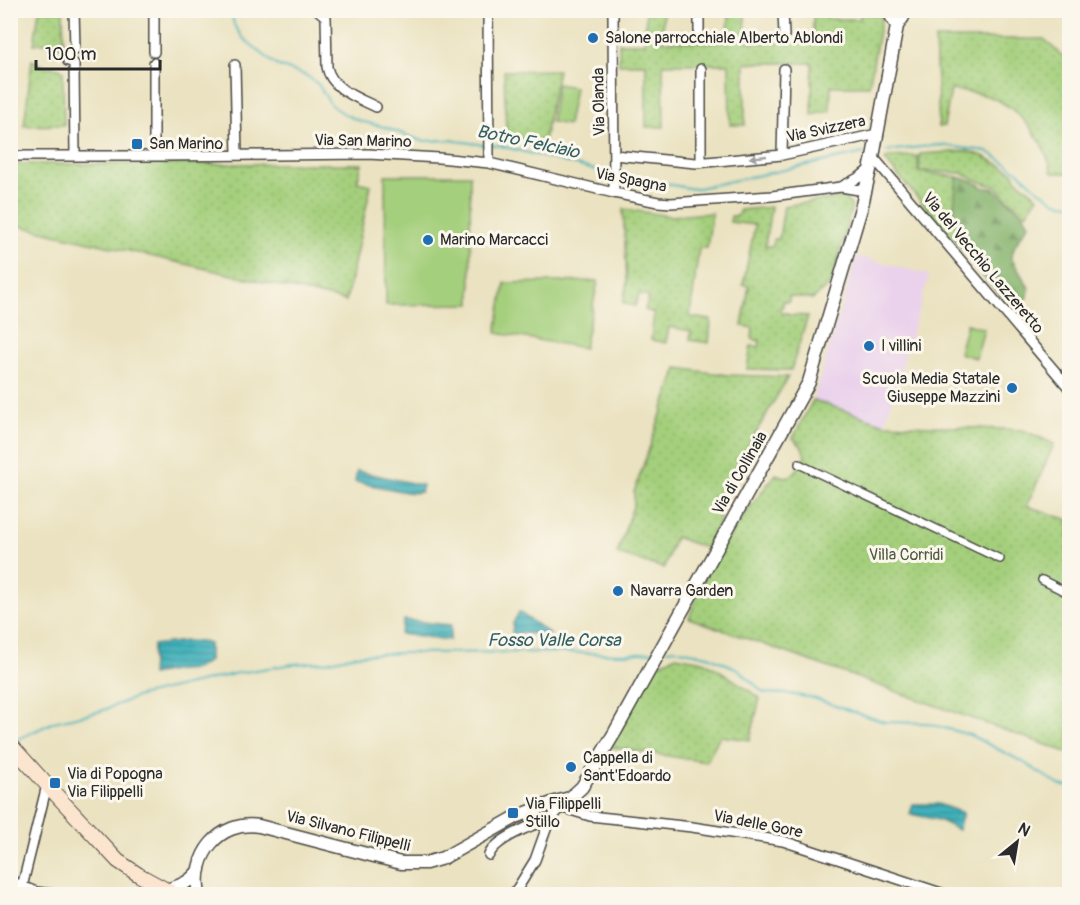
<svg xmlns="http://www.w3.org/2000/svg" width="1080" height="905" font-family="Pangolin,sans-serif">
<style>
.built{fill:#ead1ec}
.green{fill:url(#green-dots);stroke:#687d53;stroke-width:1.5}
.forest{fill:url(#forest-firs);stroke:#576e4b;stroke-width:1.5}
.pitch{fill:#a4cf7b;stroke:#687d53;stroke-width:1.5}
.water{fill:url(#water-rules);stroke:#366e72;stroke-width:1.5}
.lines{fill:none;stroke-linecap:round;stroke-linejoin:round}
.stream{stroke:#40b0ba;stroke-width:2}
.pedestrian-casing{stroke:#484641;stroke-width:10}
.minor-casing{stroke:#484641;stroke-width:12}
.tertiary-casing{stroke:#484641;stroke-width:15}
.secondary-casing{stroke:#484641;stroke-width:16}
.pedestrian{stroke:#fff;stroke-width:7}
.minor{stroke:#fff;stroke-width:9}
.tertiary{stroke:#fff;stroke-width:12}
.secondary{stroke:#fce5cf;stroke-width:14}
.oneway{fill:#a0a0a0}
.poi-dot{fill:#1f6fb2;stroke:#fbf7ec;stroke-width:2}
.labels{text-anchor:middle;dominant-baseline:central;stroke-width:6;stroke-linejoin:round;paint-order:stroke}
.poi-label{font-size:16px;fill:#2b2b2b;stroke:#fbf7ec;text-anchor:start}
.street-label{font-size:16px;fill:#2b2b2b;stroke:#fbf7ec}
.park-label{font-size:16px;fill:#4f5c43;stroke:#fbf7ec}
.water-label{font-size:18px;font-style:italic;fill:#336064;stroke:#fbf7ec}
</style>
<defs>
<pattern id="green-dots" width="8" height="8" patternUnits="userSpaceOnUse" patternTransform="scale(1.5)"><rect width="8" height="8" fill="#a4cf7b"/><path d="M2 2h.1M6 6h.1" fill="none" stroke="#8db26a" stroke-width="1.8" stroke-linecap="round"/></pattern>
<pattern id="forest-firs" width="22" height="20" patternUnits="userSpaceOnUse" patternTransform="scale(1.5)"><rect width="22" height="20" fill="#83b26b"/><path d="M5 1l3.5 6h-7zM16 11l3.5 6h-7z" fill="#6b9158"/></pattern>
<pattern id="water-rules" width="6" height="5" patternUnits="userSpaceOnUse" patternTransform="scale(1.5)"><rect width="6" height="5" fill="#40b0ba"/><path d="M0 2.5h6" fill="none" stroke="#368f97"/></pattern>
</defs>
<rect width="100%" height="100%" fill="#fbf7ec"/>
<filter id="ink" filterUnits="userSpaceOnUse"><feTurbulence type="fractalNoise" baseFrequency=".0167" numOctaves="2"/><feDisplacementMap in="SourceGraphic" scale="12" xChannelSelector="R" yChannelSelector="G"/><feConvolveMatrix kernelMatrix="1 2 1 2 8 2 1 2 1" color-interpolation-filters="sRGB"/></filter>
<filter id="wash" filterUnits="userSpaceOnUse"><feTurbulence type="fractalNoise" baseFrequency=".008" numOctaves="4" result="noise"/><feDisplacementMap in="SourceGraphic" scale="24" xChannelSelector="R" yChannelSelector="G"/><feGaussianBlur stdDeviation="1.35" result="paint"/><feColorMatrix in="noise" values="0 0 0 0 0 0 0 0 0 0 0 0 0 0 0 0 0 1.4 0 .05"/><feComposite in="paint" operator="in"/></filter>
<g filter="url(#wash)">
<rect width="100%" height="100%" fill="#eae2c0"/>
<path class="built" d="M857,256L929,275L885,424L813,400Z"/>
<path class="green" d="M39,10L63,11L64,46C58,47 57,45 51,43C45,42 39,43 34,44Z
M646,11H663V41L728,42L729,11H745L746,42H813V11H828L829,19H860V11H869V14L882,15L869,86H831L830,111L812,115V63H745V125H730L729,64H663L664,127H646V64H619V43H645Z
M935,39H1044L1069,62V173H1052C1046,143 1022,110 993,98C980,93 965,91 951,90L944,126L939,127Z
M32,60L43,66L59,68L63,71L64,125L24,126Z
M558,70L544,140L517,139L506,132L504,71Z
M968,151L983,156L1013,172L1017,180L1038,197L1026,214L1006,197L996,186L986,184L961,173L919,171L920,154Z
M918,156V172L957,177L954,222L960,235L955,241L885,160L889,157Z
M11,164H362L357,182L371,185L346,301L11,224Z
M843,197L851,205V210L832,282L813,299L789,296V302L783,301V306H781V313H788V315L808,316L791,370L747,369L751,346L759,347L760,341L752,339L753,328L742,326L749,286L743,285L755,225L730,222L731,216H737L740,210L771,207L765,246H773L774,239H779L784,206Z
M623,209L670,216L712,213L707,248H699L690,317L711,320L709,343L690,340L691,331L669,327L666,343L651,340L654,313L645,310L649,296L639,294L635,306L623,303L627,282Z
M677,368L728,375L788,377L717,500L720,520L706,548L675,537L664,568L617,554L634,503V492Z
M813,400L885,424L1023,430L1054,444L1027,506L1069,520V753L689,618C693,608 696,597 700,587C720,546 748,509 776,474C792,483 798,469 805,456L802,447L793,438Z
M676,656L703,661L722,672L760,698L750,740L720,736L706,762L610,747L654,666Z"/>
<path class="forest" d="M957,177L973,181L984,188H993L1023,214L1029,224L1015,245L1011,258L1029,288L1028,297L1014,312L1010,308L1011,302L1005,300L980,273L984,265L970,249L963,251L955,241L960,235C949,222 956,194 957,177Z"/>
<path class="pitch" d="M557,84L575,87L568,125L551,122Z
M385,175H470L471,304L386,305Z
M598,281L584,348L496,333L505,283Z
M967,324L984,329L976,358L959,353Z"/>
<path class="water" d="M357,471L422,485L421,492L411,493L355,482Z
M519,612L550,634L512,633L513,623Z
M404,620L451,625L450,640L400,634Z
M187,641L209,643V661L196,669L178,670L151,675L153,645Z
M913,804H938L963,813L958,830L939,820L910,814Z"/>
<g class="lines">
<path class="stream" d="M231,10L234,25L243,38L276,65L307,76L318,84L331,105L346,115L360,121L384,127L422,141L450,140L485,145
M491,145L501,146L611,174
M886,151L939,145L987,151L1019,172L1035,187L1056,202L1070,204
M617,175L694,189L864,153
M667,650L676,649L708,656L738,669L764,693L789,694L813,698L863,715L885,722L926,723L970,735L1023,762L1059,785L1070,787
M18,739L54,722L101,711L139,696L238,673L293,664L325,662L357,655L400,653L546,652L624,654L655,652"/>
</g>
</g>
<g filter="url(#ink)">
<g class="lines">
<defs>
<path id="pedestrian" d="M799,464L1000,559
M1042,580L1070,594"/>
<path id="minor" d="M74,10L75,49L67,55L68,61L72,62L74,64L75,156
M154,10V52
M318,10L326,17L327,67C331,89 358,98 376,107
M488,10L489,163
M613,10L614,193
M699,10V37
M783,10L784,36
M154,63V156
M235,65L237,155
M701,69V162
M614,155L696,163L782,155L877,134
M782,155L784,69
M10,156H158L368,154L439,158L489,163L614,193L658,202L671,203L772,196L841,187L865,191
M873,157L1070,389
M841,187L860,177L870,169
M561,807L590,816L692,827L783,841L944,894
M489,855C495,840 533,823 549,821
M10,881L36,892L53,894
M22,887L47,785
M514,894L535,860L549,821L564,804"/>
<path id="tertiary" d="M891,10L890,14L897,26
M166,890C180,886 191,882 199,870
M199,894C191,856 219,820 259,826L401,863H426L443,858L516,817L552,803L570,798L582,787L615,732L809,382L862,205L873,157L897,26L903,17L904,10"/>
<path id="secondary" d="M10,744L47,785L118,861L139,875L174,894"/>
</defs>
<use href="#pedestrian" class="pedestrian-casing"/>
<use href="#minor" class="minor-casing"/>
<use href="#tertiary" class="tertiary-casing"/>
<use href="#secondary" class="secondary-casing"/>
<use href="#pedestrian" class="pedestrian"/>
<use href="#minor" class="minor"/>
<use href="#tertiary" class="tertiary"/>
<use href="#secondary" class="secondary"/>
</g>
<defs><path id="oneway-solid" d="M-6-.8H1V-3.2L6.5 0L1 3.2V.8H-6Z" transform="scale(1.5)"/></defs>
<use class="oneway" href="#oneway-solid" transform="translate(758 157) rotate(174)"/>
</g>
<g class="poi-dot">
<circle cx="593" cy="38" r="6"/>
<rect x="131" y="138" width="12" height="12" rx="3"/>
<circle cx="428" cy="240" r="6"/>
<circle cx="869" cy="346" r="6"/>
<circle cx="1012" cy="388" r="6"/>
<circle cx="618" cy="591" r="6"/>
<circle cx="571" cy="767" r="6"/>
<rect x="49" y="777" width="12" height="12" rx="3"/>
<rect x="507" y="807" width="12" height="12" rx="3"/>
</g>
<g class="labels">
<g class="poi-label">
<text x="605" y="38">Salone parrocchiale Alberto Ablondi</text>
<text x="149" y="144">San Marino</text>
<text x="440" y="240">Marino Marcacci</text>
<text x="881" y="346">I villini</text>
<text x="1000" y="379" text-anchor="end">Scuola Media Statale<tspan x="1000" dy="18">Giuseppe Mazzini</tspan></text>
<text x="630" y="591">Navarra Garden</text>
<text x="583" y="758">Cappella di<tspan x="583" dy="18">Sant'Edoardo</tspan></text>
<text x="67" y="774">Via di Popogna<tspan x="67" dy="18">Via Filippelli</tspan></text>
<text x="525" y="804">Via Filippelli<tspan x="525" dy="18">Stillo</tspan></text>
</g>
<g class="street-label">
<text transform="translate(599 102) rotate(-91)">Via Olanda</text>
<text transform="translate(826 129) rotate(-12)">Via Svizzera</text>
<text transform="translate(363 141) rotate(1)">Via San Marino</text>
<text transform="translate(631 180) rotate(11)">Via Spagna</text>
<text transform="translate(983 263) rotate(50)">Via del Vecchio Lazzeretto</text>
<text transform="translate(740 473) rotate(-60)">Via di Collinaia</text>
<text transform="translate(758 824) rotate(11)">Via delle Gore</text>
<text transform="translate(348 831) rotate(14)">Via Silvano Filippelli</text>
</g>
<g class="park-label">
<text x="906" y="555">Villa Corridi</text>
</g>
<g class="water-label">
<text transform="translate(528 142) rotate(12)">Botro Felciaio</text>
<text x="554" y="640">Fosso Valle Corsa</text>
</g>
</g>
<rect width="1080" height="905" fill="none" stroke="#fbf7ec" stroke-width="36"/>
<g transform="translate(1017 842) rotate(30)" stroke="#fbf7ec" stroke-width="4.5" paint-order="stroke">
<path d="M0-4.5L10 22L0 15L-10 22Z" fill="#2b2b2b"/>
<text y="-9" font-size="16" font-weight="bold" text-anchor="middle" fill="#2b2b2b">N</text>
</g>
<path d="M36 60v9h124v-9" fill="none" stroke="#2b2b2b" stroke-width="3"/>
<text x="45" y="60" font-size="18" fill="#2b2b2b" stroke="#fbf7ec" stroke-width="4.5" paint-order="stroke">100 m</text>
</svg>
